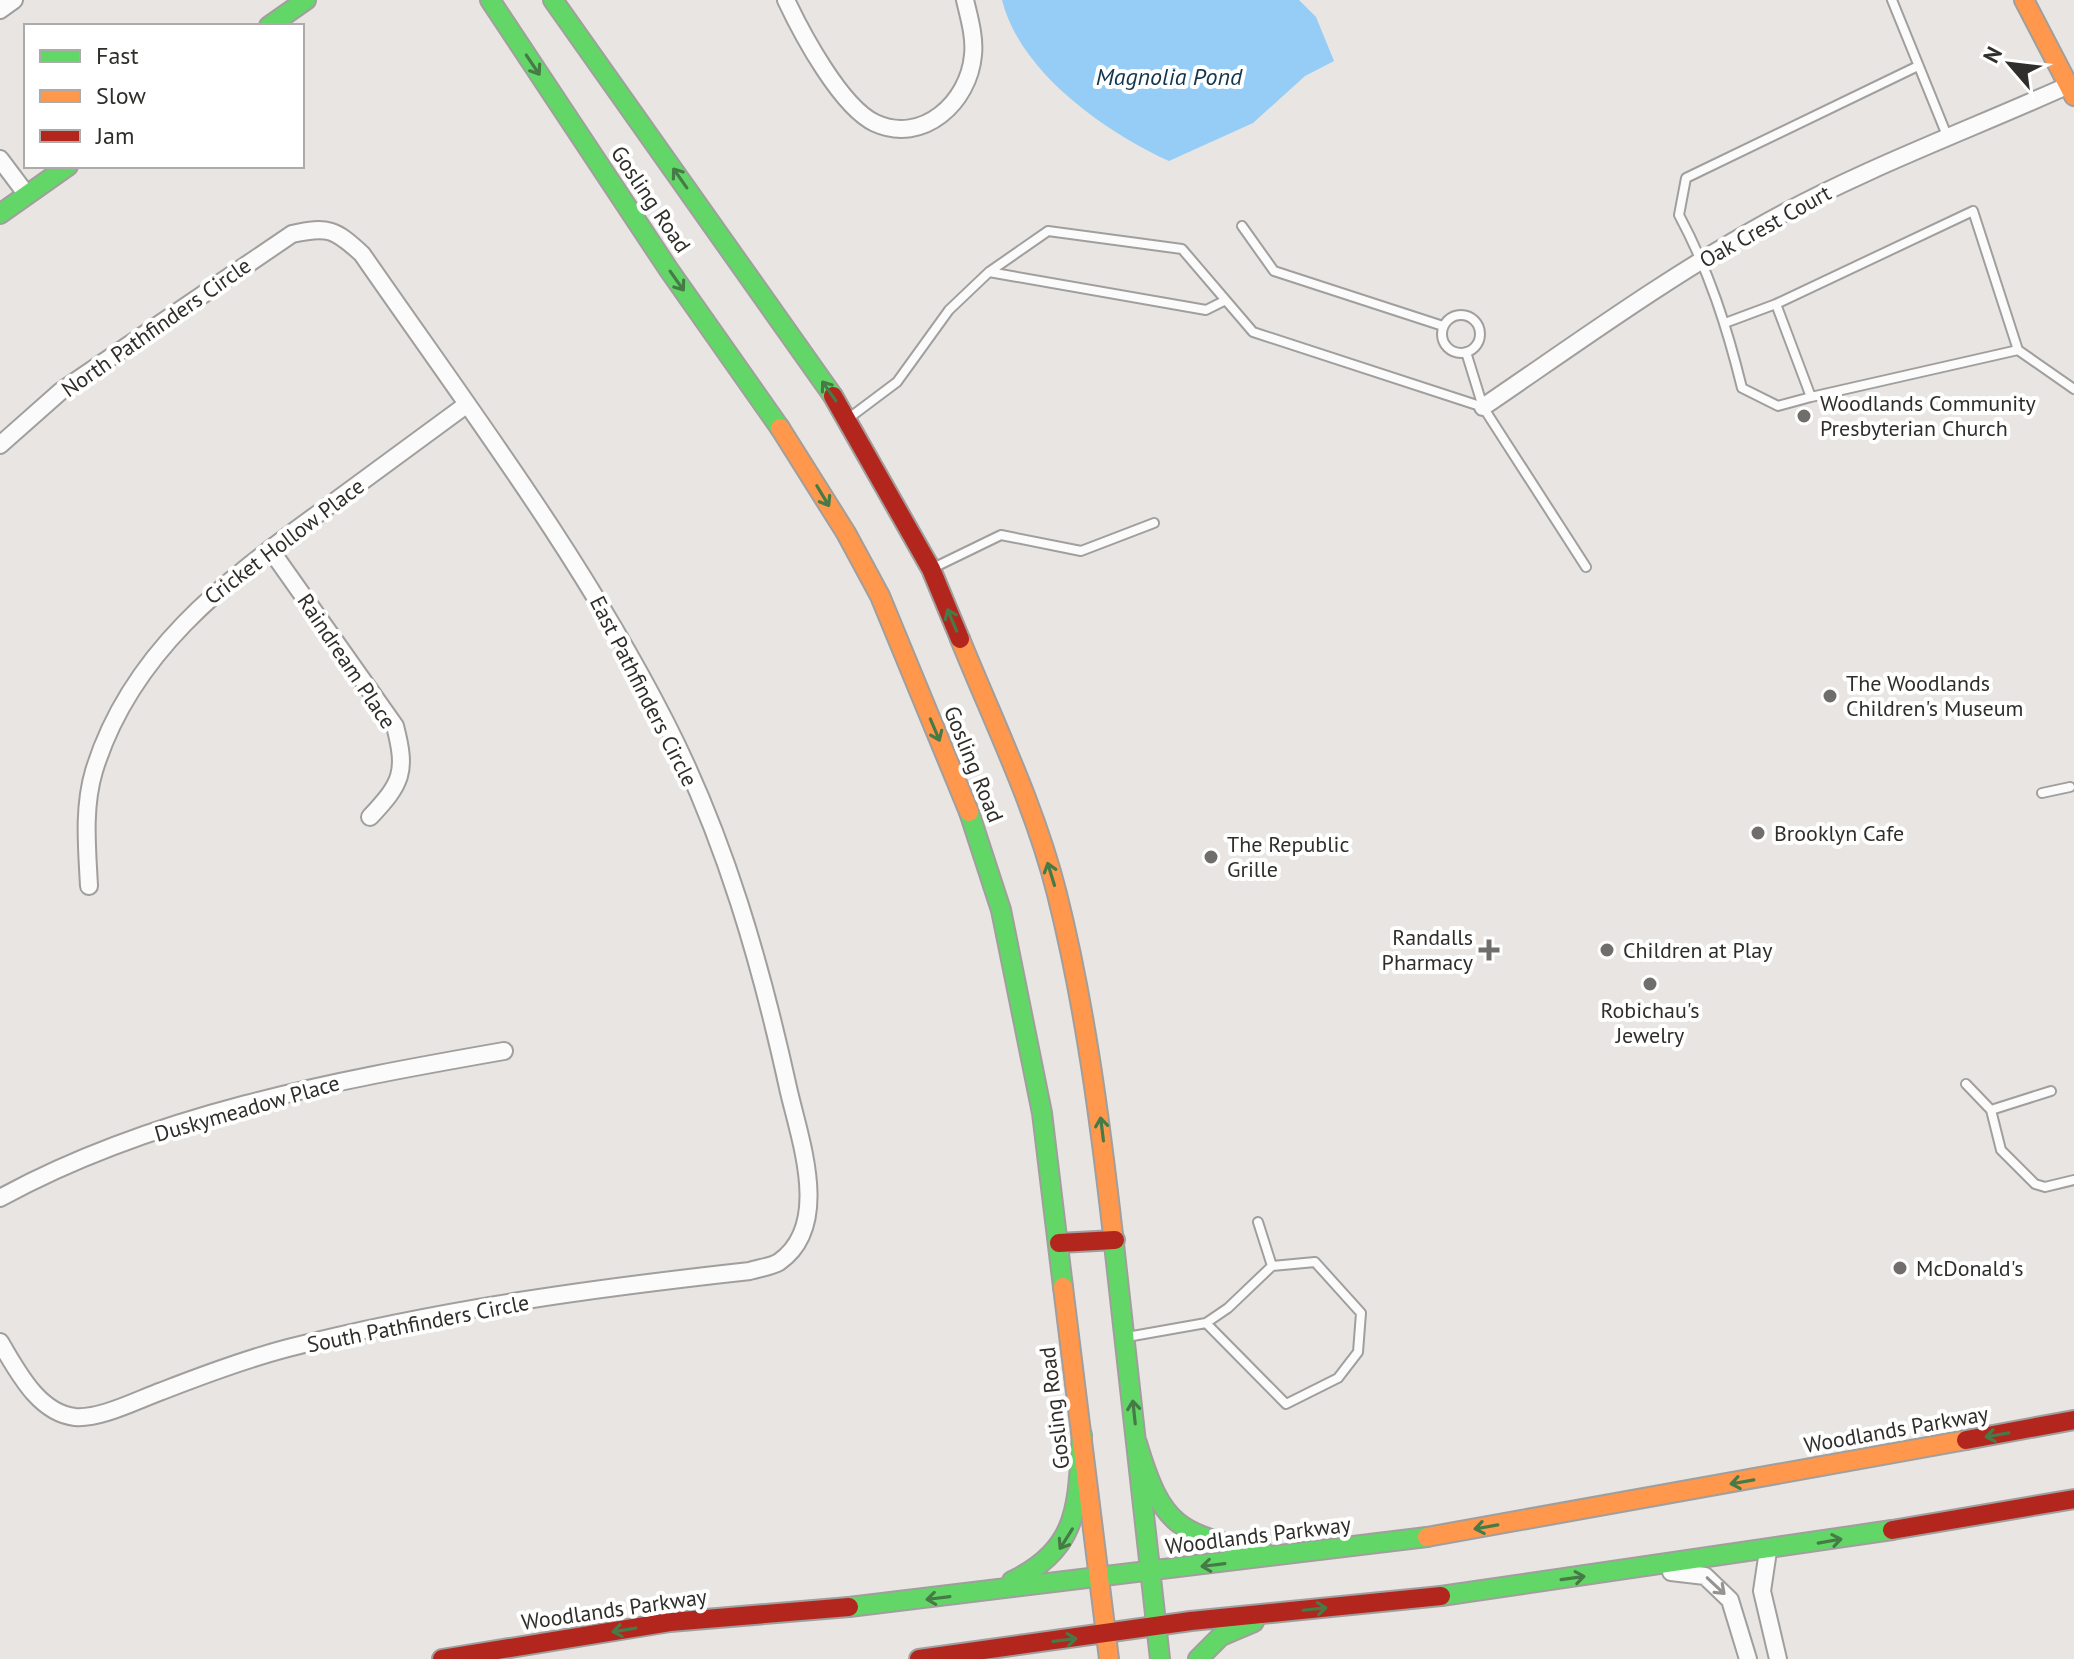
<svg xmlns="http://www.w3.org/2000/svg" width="2074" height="1659" font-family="'PT Sans',sans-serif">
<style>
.water{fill:#95cdf6}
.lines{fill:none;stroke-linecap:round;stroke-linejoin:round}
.lane-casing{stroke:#a19f9d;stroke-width:12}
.street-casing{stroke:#a19f9d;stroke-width:20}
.fast-casing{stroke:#a19f9d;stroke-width:22}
.slow-casing{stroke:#a19f9d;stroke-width:22}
.jam-casing{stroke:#a19f9d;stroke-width:22}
.lane{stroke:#fcfbfb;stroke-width:8}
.street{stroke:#fcfbfb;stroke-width:16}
.fast{stroke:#63d668;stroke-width:18}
.slow{stroke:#ff974d;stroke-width:18}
.jam{stroke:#b3261e;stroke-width:18}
.oneway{stroke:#467a46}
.oneway2{stroke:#969493}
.poi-dot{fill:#706e6b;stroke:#fff;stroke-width:3}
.labels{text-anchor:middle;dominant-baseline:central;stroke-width:8;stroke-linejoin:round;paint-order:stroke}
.street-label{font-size:22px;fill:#2f2e2b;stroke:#fff}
.poi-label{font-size:22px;fill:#2f2e2b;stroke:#fff;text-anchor:start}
.water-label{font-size:24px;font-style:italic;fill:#13364e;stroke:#fff}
</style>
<rect width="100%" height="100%" fill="#e8e5e2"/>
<path class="water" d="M1002,0H1299L1316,17L1334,61L1305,76L1253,123L1169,161C1104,131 1020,72 1002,0Z"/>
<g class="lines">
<defs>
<path id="lane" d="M1892,0L1948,138
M1242,226L1274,271L1443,326
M989,272L1206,310L1224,301
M1442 334a19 19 0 1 1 38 0a19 19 0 1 1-38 0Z
M1725,323L1776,304
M2018,350L1811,397L1776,304L1973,211L2018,350L2074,389
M1466,352L1483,407L1586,567
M1811,397L1778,406L1742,388C1727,327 1709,271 1679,215L1686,178L1918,66
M849,418L897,382L949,310L989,272L1048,231L1182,249L1253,332L1483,407
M931,569L1001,535L1081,551L1154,523
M2042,793L2070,787
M1966,1084L1991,1110L2001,1150L2035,1184L2045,1187L2074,1180
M1991,1110L2051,1091
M1206,1323L1286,1404L1338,1378L1358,1352L1361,1313L1315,1262L1272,1266
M1127,1337L1206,1323L1228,1308L1272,1266L1258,1222"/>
<path id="street" d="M786,0C802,34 841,107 875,123C923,145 969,102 973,55C975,37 969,17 965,0
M0,10L14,0
M0,159L27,195
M1483,407C1577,343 1669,276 1769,221C1865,168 1969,130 2069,85
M0,445L61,391L292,234C328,226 335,229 362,254C468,407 580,555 665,721C725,838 761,964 789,1092C801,1143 831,1226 779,1262C771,1267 758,1268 750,1271C595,1288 440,1309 288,1348C246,1359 203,1375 162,1391C137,1400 101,1419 75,1417C38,1413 17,1370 0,1342
M270,549L395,726C407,772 402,783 370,817
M89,886C87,847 83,808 94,771C130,653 224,582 319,513C368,477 417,441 466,405
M0,1198C153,1114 333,1081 504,1051
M1768,1551L1762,1591L1778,1659
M1671,1572L1705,1576L1730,1600L1748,1659"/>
<path id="fast" d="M490,0L669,270L780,428
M553,0L833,396
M269,26L306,0
M0,214L68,166
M969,812L1001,910L1042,1113L1063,1287
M1113,1235L1160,1659
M1137,1443C1162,1527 1179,1535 1263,1551
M1012,1581C1081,1548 1077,1503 1082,1435
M1441,1596L1892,1530
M849,1607L1427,1537
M1198,1659L1221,1636L1254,1622"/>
<path id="slow" d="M2024,0L2074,96
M780,428L846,533L880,596L969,812
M960,639C994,723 1035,806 1057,894C1085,1005 1100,1121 1113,1235
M1063,1287L1109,1659
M1427,1537L1966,1440"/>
<path id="jam" d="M833,396L931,569L960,639
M1059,1243L1115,1240
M1966,1440L2074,1420
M1892,1530L2074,1499
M442,1659L670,1622L849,1607
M919,1659L1191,1621L1441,1596"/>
</defs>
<use href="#lane" class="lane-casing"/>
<use href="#street" class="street-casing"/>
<use href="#fast" class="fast-casing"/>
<use href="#slow" class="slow-casing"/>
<use href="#jam" class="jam-casing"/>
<use href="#lane" class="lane"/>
<use href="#street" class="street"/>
<use href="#fast" class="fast"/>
<use href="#slow" class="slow"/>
<use href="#jam" class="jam"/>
</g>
<defs><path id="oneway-shaft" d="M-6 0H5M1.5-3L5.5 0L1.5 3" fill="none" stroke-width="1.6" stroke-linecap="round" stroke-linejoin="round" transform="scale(2)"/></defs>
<g class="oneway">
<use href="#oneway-shaft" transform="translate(533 65) rotate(56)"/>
<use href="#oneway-shaft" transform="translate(680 178) rotate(-125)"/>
<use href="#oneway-shaft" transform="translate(677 281) rotate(55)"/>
<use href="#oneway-shaft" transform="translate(829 391) rotate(-125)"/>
<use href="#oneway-shaft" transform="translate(823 496) rotate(59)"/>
<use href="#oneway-shaft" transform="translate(952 620) rotate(-113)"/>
<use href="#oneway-shaft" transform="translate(935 730) rotate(67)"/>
<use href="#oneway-shaft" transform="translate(1051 874) rotate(-107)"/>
<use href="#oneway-shaft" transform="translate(1102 1129) rotate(-97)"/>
<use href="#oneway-shaft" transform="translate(1134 1412) rotate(-96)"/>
<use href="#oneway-shaft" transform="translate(1997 1435) rotate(170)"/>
<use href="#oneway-shaft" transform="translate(1742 1482) rotate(170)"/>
<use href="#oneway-shaft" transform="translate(1486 1527) rotate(170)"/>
<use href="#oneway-shaft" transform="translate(1066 1539) rotate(122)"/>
<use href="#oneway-shaft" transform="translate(1830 1541) rotate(-10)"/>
<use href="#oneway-shaft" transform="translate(1213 1565) rotate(173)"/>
<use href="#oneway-shaft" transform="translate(1573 1578) rotate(-8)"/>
<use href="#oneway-shaft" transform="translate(938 1598) rotate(173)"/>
<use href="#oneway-shaft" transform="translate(1315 1609) rotate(-6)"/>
<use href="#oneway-shaft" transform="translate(624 1630) rotate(171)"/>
<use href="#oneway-shaft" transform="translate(1065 1640) rotate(-7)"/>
</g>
<use class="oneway2" href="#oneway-shaft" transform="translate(1716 1586) rotate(43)"/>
<g class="poi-dot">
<circle cx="1804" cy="416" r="8"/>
<circle cx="1830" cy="696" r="8"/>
<circle cx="1758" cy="833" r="8"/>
<circle cx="1211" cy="857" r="8"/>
<path d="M1485 938h8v8h8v8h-8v8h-8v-8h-8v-8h8z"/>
<circle cx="1607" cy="950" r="8"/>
<circle cx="1650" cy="984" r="8"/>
<circle cx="1900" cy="1268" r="8"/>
</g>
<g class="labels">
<g class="street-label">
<text transform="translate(651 199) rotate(56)">Gosling Road</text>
<text transform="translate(1765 226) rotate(-29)">Oak Crest Court</text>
<text transform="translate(156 327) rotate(-35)">North Pathfinders Circle</text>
<text transform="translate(284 541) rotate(-37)">Cricket Hollow Place</text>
<text transform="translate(347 661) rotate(56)">Raindream Place</text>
<text transform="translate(644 691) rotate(63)">East Pathfinders Circle</text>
<text transform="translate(974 764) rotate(68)">Gosling Road</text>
<text transform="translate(247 1108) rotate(-16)">Duskymeadow Place</text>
<text transform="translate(418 1323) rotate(-11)">South Pathfinders Circle</text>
<text transform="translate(1054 1408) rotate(-97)">Gosling Road</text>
<text transform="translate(1896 1429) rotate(-10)">Woodlands Parkway</text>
<text transform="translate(1258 1535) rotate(-7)">Woodlands Parkway</text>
<text transform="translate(614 1609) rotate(-8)">Woodlands Parkway</text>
</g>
<g class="poi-label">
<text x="1820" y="403">Woodlands Community<tspan x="1820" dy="25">Presbyterian Church</tspan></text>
<text x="1846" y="683">The Woodlands<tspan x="1846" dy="25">Children's Museum</tspan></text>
<text x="1774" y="833">Brooklyn Cafe</text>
<text x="1227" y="844">The Republic<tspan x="1227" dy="25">Grille</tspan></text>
<text x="1473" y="937" text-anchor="end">Randalls<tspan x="1473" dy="25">Pharmacy</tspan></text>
<text x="1623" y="950">Children at Play</text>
<text x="1650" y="1010" text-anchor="middle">Robichau's<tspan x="1650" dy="25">Jewelry</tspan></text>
<text x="1916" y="1268">McDonald's</text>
</g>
<g class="water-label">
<text x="1169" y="76">Magnolia Pond</text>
</g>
</g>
<rect x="24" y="24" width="280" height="144" fill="#ffffff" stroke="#acabaa" stroke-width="2"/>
<rect x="40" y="50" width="40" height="12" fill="#63d668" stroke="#acabaa" stroke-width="2"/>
<text x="96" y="64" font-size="24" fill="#2f2e2b">Fast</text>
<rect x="40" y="90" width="40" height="12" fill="#ff974d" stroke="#acabaa" stroke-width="2"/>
<text x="96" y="104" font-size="24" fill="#2f2e2b">Slow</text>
<rect x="40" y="130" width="40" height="12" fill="#b3261e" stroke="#acabaa" stroke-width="2"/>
<text x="96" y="144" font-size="24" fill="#2f2e2b">Jam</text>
<g transform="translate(2010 64) rotate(298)" stroke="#ffffff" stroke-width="6" paint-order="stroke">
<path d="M0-6L14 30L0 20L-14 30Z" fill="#2f2e2b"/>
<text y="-12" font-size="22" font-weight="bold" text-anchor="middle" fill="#2f2e2b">N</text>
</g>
</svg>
